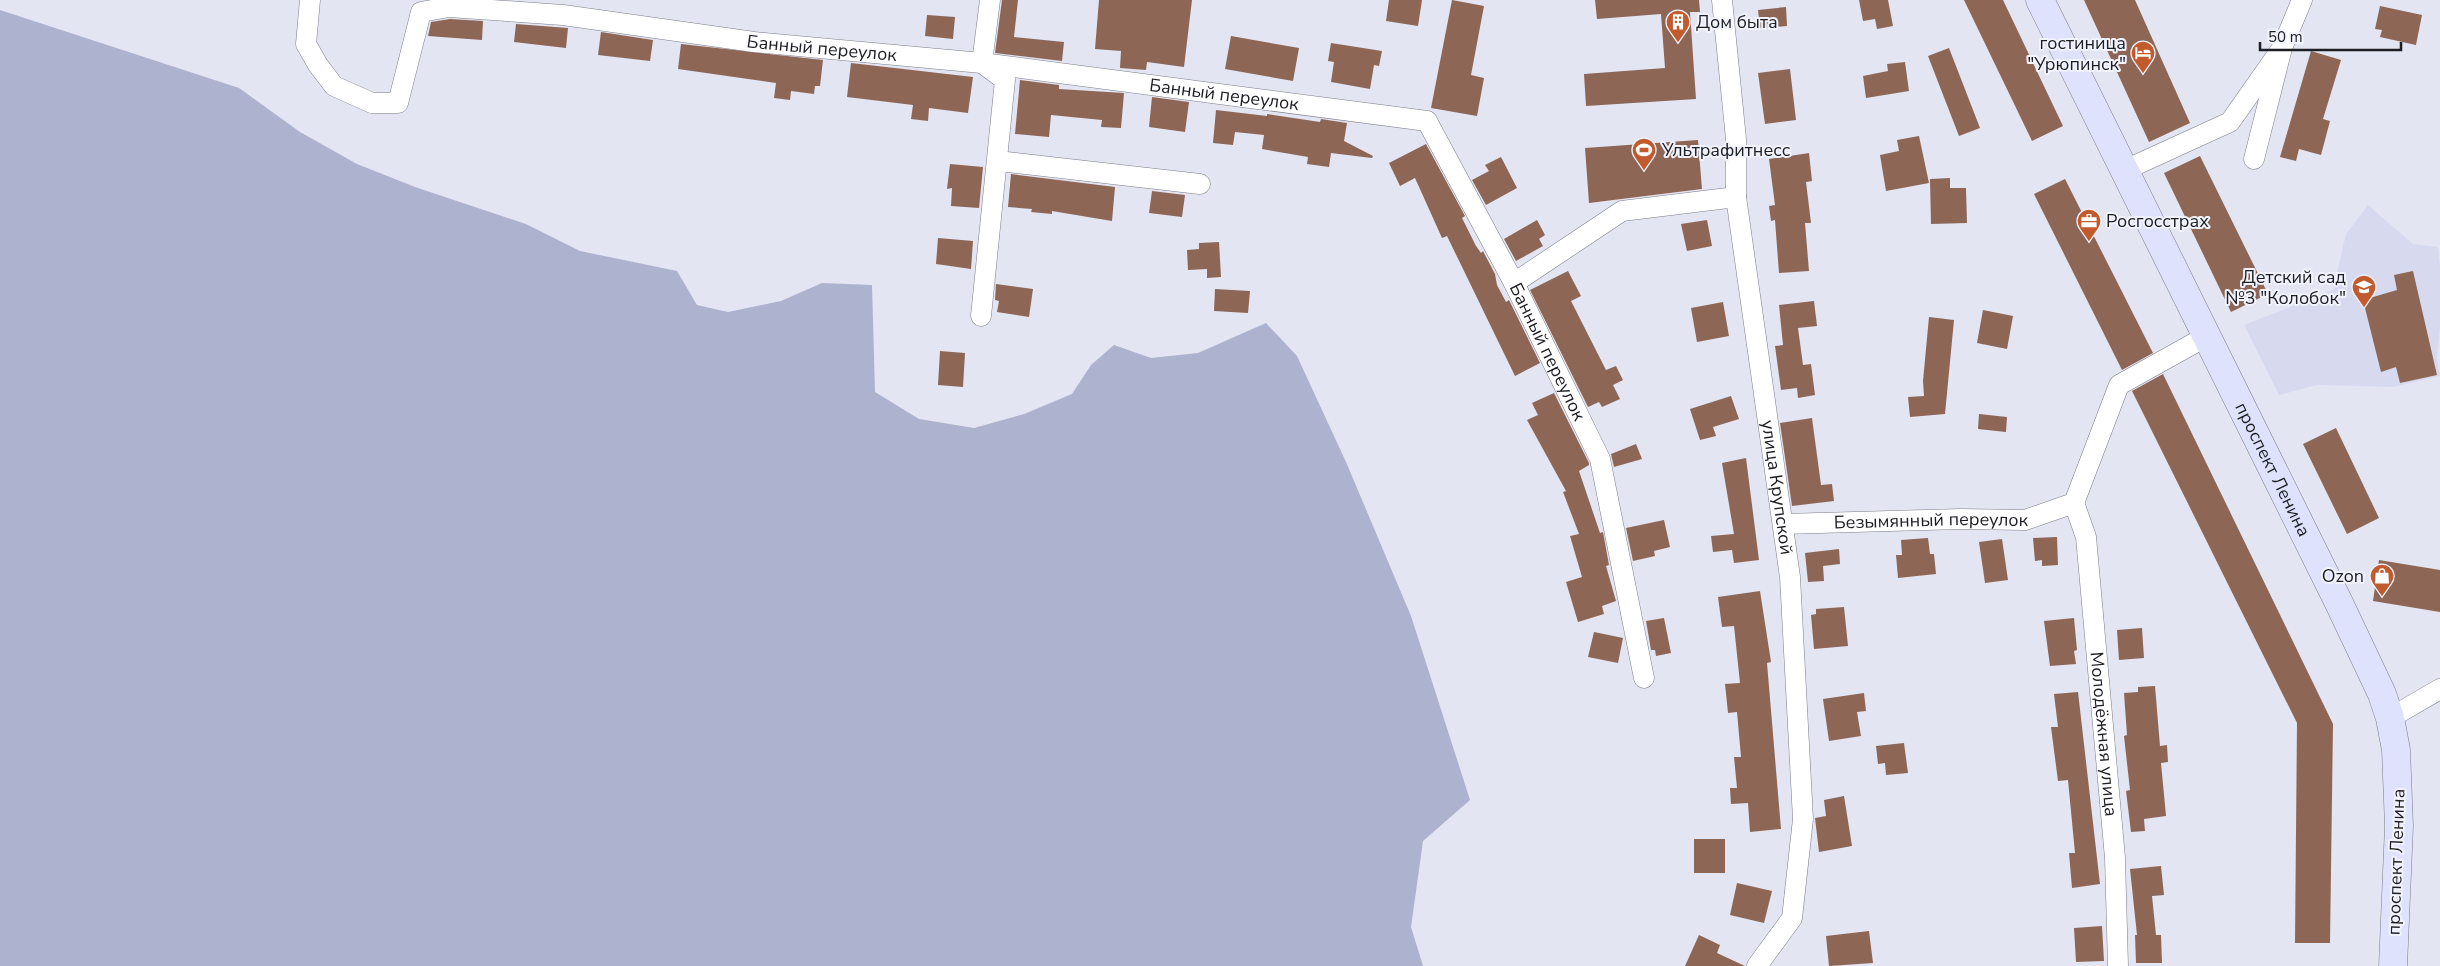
<svg xmlns="http://www.w3.org/2000/svg" width="2440" height="966" font-family="'Nunito Sans',sans-serif">
<style>
.built{fill:#d7daee}
.green{fill:#adb2ce}
.building{fill:#8d6656}
.lines{fill:none;stroke-linecap:round;stroke-linejoin:round}
.minor-casing{stroke:#7b7d88;stroke-width:21}
.secondary-casing{stroke:#7b7d88;stroke-width:29}
.minor{stroke:#fff;stroke-width:20}
.secondary{stroke:#dee2fc;stroke-width:28}
.labels{text-anchor:middle;dominant-baseline:central;stroke-width:4;stroke-linejoin:round;paint-order:stroke}
.poi-label{font-size:18px;fill:#1d1e23;stroke:#f1f3fd;text-anchor:start}
.street-label{font-size:18px;fill:#1d1e23;stroke:#f1f3fd}
</style>
<rect width="100%" height="100%" fill="#e3e5f2"/>
<path class="built" d="M2368,205L2413,244L2438,247L2440,267V328L2437,358L2440,376L2393,387L2317,385L2279,395L2244,325L2333,290L2346,234Z"/>
<path class="green" d="M0,10L239,88L300,132L357,164L415,187L526,224L580,251L677,271L697,305L728,312L781,301L822,283L872,285L875,392L919,419L974,428L1024,414L1072,394L1091,365L1114,345L1151,358L1198,353L1266,323L1297,356L1346,462L1411,616L1470,800L1423,841L1411,927L1423,966H0Z"/>
<path class="building" d="M1002,0H1018L1014,37L1064,42L1062,61L995,53Z
M1099,0H1192L1184,67L1147,62L1146,70L1120,68L1121,51L1095,49Z
M1389,0H1422L1418,26L1386,21Z
M1452,0L1484,6L1471,75L1484,78L1477,116L1431,108Z
M1595,0H1699L1700,12H1690L1696,99L1586,106L1584,74L1665,68L1661,14L1597,19Z
M1859,0H1888L1893,26L1877,29L1875,19L1863,21Z
M1964,0H2003L2063,126L2032,141Z
M2084,0H2135L2190,123L2149,142Z
M2380,6L2422,15L2416,45L2380,37L2382,30L2375,29Z
M1786,7L1787,26L1760,28L1758,10Z
M927,15L955,17L953,39L925,36Z
M450,19L483,21L482,40L428,36L431,22Z
M516,24L568,28L566,48L514,42Z
M601,32L653,40L650,61L598,55Z
M1231,36L1299,48L1293,81L1225,69Z
M1331,43L1382,51L1379,66L1374,65L1370,89L1331,82L1334,62L1328,61Z
M681,44L823,60L820,86H815L814,94L791,91L790,100L774,98L776,83L678,69Z
M1949,48L1980,128L1959,136L1928,56Z
M2311,51L2341,60L2323,119L2330,121L2321,155L2299,149L2296,161L2280,157Z
M1905,62L1909,91L1866,98L1863,76L1888,71L1887,64Z
M851,63L973,77L968,113L929,108L928,121L911,119L913,105L847,97Z
M1790,69L1796,120L1765,124L1758,73Z
M1020,80L1059,85V89L1124,93L1121,128L1101,127L1102,120L1051,115L1049,137L1015,134Z
M1152,97L1189,102L1185,132L1149,127Z
M1216,110L1267,116V114L1320,122L1321,119L1347,123L1344,141L1373,156L1372,158L1331,153L1329,167L1307,164L1308,157L1262,149L1264,135L1235,132L1233,145L1213,143Z
M1919,136L1929,183L1886,191L1880,155L1899,151L1897,140Z
M1698,140L1702,189L1589,203L1585,148Z
M1426,144L1465,216L1462,218L1476,246L1481,253L1483,251L1495,274L1497,285L1506,302L1509,300L1540,363L1515,376L1447,236L1442,238L1415,178L1400,186L1389,163Z
M1809,153L1812,181L1806,182L1811,223H1805L1809,271L1779,273L1775,220L1771,221L1769,206L1775,205L1769,159Z
M2200,156L2268,294L2231,312L2164,173Z
M1501,157L1517,188L1486,205L1472,180L1489,171L1485,165Z
M950,164L983,167L979,208L951,206L952,188L947,189Z
M1011,174L1115,187L1112,221L1052,211V214L1031,212L1032,209L1008,207Z
M1950,178V188H1966L1967,223L1931,224L1930,179Z
M2065,179L2153,353L2122,370L2034,194Z
M1152,191L1185,195L1182,217L1149,213Z
M1537,220L1545,235L1539,239L1543,246L1516,261L1504,239Z
M1707,220L1712,246L1687,251L1681,224Z
M938,238L973,241L971,269L936,264Z
M1219,242L1221,277L1207,278V269L1188,270L1187,250L1199,249V243Z
M1568,271L1581,296L1571,301L1606,370L1616,366L1623,380L1613,385L1620,399L1602,407L1599,402L1588,407L1530,290Z
M2413,271L2437,375L2400,383L2396,367L2381,372L2363,300L2397,290L2394,275Z
M996,284L1033,289L1029,317L997,312L999,301L995,300Z
M1215,289L1250,291L1248,313L1214,311Z
M1814,301L1817,326L1798,328L1803,365L1811,364L1815,395L1798,398L1797,388L1781,390L1775,346L1783,345L1779,305Z
M1723,302L1729,336L1697,342L1691,308Z
M1983,310L2013,316L2007,349L1977,343Z
M1929,317L1954,320L1945,414L1910,417L1908,397L1924,396L1923,381Z
M940,351L965,353L963,387L938,385Z
M2163,374L2333,724L2330,943H2295L2297,723L2132,391Z
M1554,393L1589,463V465L1579,471L1600,533L1603,532L1609,565L1606,566L1616,601L1602,606L1604,614L1578,622L1566,582L1582,577L1570,536L1579,534L1563,492L1566,491L1527,420L1538,415L1532,403Z
M1731,396L1739,419L1713,427L1716,436L1700,440L1690,409Z
M1979,414L2007,417L2006,432L1978,429Z
M1812,418L1821,485L1832,484L1834,501L1792,506L1780,423Z
M2336,428L2379,518L2347,534L2303,444Z
M1636,444L1642,459L1614,467L1611,454Z
M1746,458L1759,560L1734,563L1732,550L1713,552L1711,536L1734,534L1722,463Z
M1664,520L1670,547L1654,551L1655,556L1633,561L1626,528Z
M2057,537L2058,565L2042,566V560L2035,561L2033,538Z
M1928,538L1930,554H1934L1936,574L1898,578L1896,555H1902L1901,540Z
M2002,539L2008,580L1985,583L1979,542Z
M1839,549L1840,564L1823,566L1824,581L1808,582L1805,553Z
M2379,560L2440,570V612L2373,601Z
M1760,591L1771,662L1767,663L1781,829L1750,832L1748,803L1731,804L1730,788H1737L1734,757H1741L1737,712L1728,713L1725,684L1740,683L1734,626L1722,627L1718,597Z
M1844,607L1848,646L1814,649L1811,615L1816,614V609Z
M1664,618L1671,653L1656,656L1655,650H1651L1646,621Z
M2074,618L2077,650L2074,651L2076,664L2050,666L2044,621Z
M2142,628L2144,658L2119,660L2117,630Z
M1594,632L1623,638L1618,663L1588,657Z
M2155,686L2160,746L2167,745L2168,762L2161,763L2166,816L2144,819L2145,831L2131,832L2126,791L2130,790L2124,736L2127,735L2124,693L2138,692V687Z
M2078,692L2100,884L2072,888L2069,853H2075L2068,780L2058,781L2051,727H2058L2054,694Z
M1864,693L1866,711L1857,712L1861,736L1829,741L1823,699Z
M1904,743L1908,773L1886,775L1885,763L1878,764L1876,746Z
M1844,796L1852,846L1819,852L1815,818L1826,816L1824,800Z
M1694,839H1725V873H1694Z
M2161,866L2164,895L2152,896L2156,935H2161L2162,963H2136L2135,935H2137L2130,869Z
M1737,883L1772,891L1764,923L1730,915Z
M2102,926L2104,961L2076,962L2074,928Z
M1869,931L1873,963L1829,966L1826,936Z
M1699,935L1720,945L1717,953L1745,966H1685Z"/>
<g class="lines">
<defs>
<g id="minor">
<path id="s1" d="M310,0L306,44L318,65L334,86L372,103H398L421,12L449,7L563,15L754,42L982,63L1427,121L1514,283L1600,459L1644,678"/>
<path id="s2" d="M1722,0L1736,139V197L1790,577L1803,819L1792,918L1757,966"/>
<path d="M2254,159L2282,48L2302,0"/>
<path d="M998,161L1200,184"/>
<path d="M2125,170L2230,122L2282,48"/>
<path d="M1514,283L1622,211L1736,197"/>
<path d="M981,316L1005,80L982,63L990,0"/>
<path id="s3" d="M2074,503L2086,537L2115,858L2118,966"/>
<path d="M2074,503L2119,385L2207,336"/>
<path id="s4" d="M1783,524L1961,519L2025,520L2074,503"/>
<path d="M2390,718L2440,689"/>
</g>
<g id="secondary">
<path id="s5" d="M2040,0L2339,603L2382,694L2390,718L2396,750L2399,826L2393,966"/>
</g>
</defs>
<use href="#minor" class="minor-casing"/>
<use href="#secondary" class="secondary-casing"/>
<use href="#minor" class="minor"/>
<use href="#secondary" class="secondary"/>
</g>
<defs>
<symbol id="building-pin" viewBox="-11 -11 22 30"><path d="M0 17L-7.5 6A9.5 9.5 0 1 1 7.5 6Z" fill="#c15a2d" stroke="#f1f3fd"/><path d="M-4-6H4V6H1V3H-1V6H-4ZM-2.5-4.3h1.7v1.8h-1.7ZM.8-4.3h1.7v1.8H.8ZM-2.5-1h1.7V.8h-1.7ZM.8-1h1.7V.8H.8Z" fill="#fff"/></symbol>
<symbol id="hotel-pin" viewBox="-11 -11 22 30"><path d="M0 17L-7.5 6A9.5 9.5 0 1 1 7.5 6Z" fill="#c15a2d" stroke="#f1f3fd"/><path d="M-6-4.5h1.5V1H6V5H4.5V3h-9V5H-6ZM-4 0a1.8 1.8 0 1 1 3.6 0ZM.5 0V-2.5h3Q6-2.5 6 0Z" fill="#fff"/></symbol>
<symbol id="stadium-pin" viewBox="-11 -11 22 30"><path d="M0 17L-7.5 6A9.5 9.5 0 1 1 7.5 6Z" fill="#c15a2d" stroke="#f1f3fd"/><path d="M0-5a6.5 5 0 1 0 0 10a6.5 5 0 1 0 0-10ZM-3.5-1.8h7v3.6h-7Z" fill="#fff"/></symbol>
<symbol id="office-pin" viewBox="-11 -11 22 30"><path d="M0 17L-7.5 6A9.5 9.5 0 1 1 7.5 6Z" fill="#c15a2d" stroke="#f1f3fd"/><path d="M-6-3h4V-5.5h4V-3h4V5H-6ZM-1-4.5V-3h2v-1.5ZM-6 0V1H6V0Z" fill="#fff"/></symbol>
<symbol id="school-pin" viewBox="-11 -11 22 30"><path d="M0 17L-7.5 6A9.5 9.5 0 1 1 7.5 6Z" fill="#c15a2d" stroke="#f1f3fd"/><path d="M0-5L7-2L0 1L-7-2ZM-4 1L0 2.5L4 1V4Q0 6-4 4Z" fill="#fff"/></symbol>
<symbol id="shop-pin" viewBox="-11 -11 22 30"><path d="M0 17L-7.5 6A9.5 9.5 0 1 1 7.5 6Z" fill="#c15a2d" stroke="#f1f3fd"/><path d="M-5-2.5h2.3a2.7 3.5 0 0 1 5.4 0H5L5.5 6h-11ZM-1.5-2.5h3a1.5 2.3 0 0 0-3 0Z" fill="#fff"/></symbol>
</defs>
<g fill-rule="evenodd">
<use href="#building-pin" x="1664" y="8" width="28" height="38"/>
<use href="#hotel-pin" x="2129" y="39" width="28" height="38"/>
<use href="#stadium-pin" x="1630" y="136" width="28" height="38"/>
<use href="#office-pin" x="2075" y="207" width="28" height="38"/>
<use href="#school-pin" x="2350" y="273" width="28" height="38"/>
<use href="#shop-pin" x="2368" y="562" width="28" height="38"/>
</g>
<g class="labels">
<g class="poi-label">
<text x="1696" y="22">Дом быта</text>
<text x="2126" y="43" text-anchor="end">гостиница<tspan x="2126" dy="21">"Урюпинск"</tspan></text>
<text x="1662" y="150">Ультрафитнесс</text>
<text x="2106" y="221">Росгосстрах</text>
<text x="2346" y="277" text-anchor="end">Детский сад<tspan x="2346" dy="21">№3 "Колобок"</tspan></text>
<text x="2364" y="576" text-anchor="end">Ozon</text>
</g>
<g class="street-label">
<text stroke="none"><textPath href="#s1" startOffset="660">Банный переулок</textPath></text>
<text stroke="none"><textPath href="#s1" startOffset="1065">Банный переулок</textPath></text>
<text stroke="none"><textPath href="#s1" startOffset="1530">Банный переулок</textPath></text>
<text stroke="none"><textPath href="#s5" startOffset="524">проспект Ленина</textPath></text>
<text stroke="none"><textPath href="#s2" startOffset="491">улица Крупской</textPath></text>
<text stroke="none"><textPath href="#s4" startOffset="148">Безымянный переулок</textPath></text>
<text stroke="none"><textPath href="#s3" startOffset="234">Молодёжная улица</textPath></text>
<text transform="translate(2396 862) rotate(-88)">проспект Ленина</text>
</g>
</g>
<path d="M2260 42v8h141v-8" fill="none" stroke="#1d1e23" stroke-width="2.5"/>
<text x="2268" y="42" font-size="15" fill="#1d1e23" stroke="#f1f3fd" stroke-width="4" paint-order="stroke">50 m</text>
</svg>
